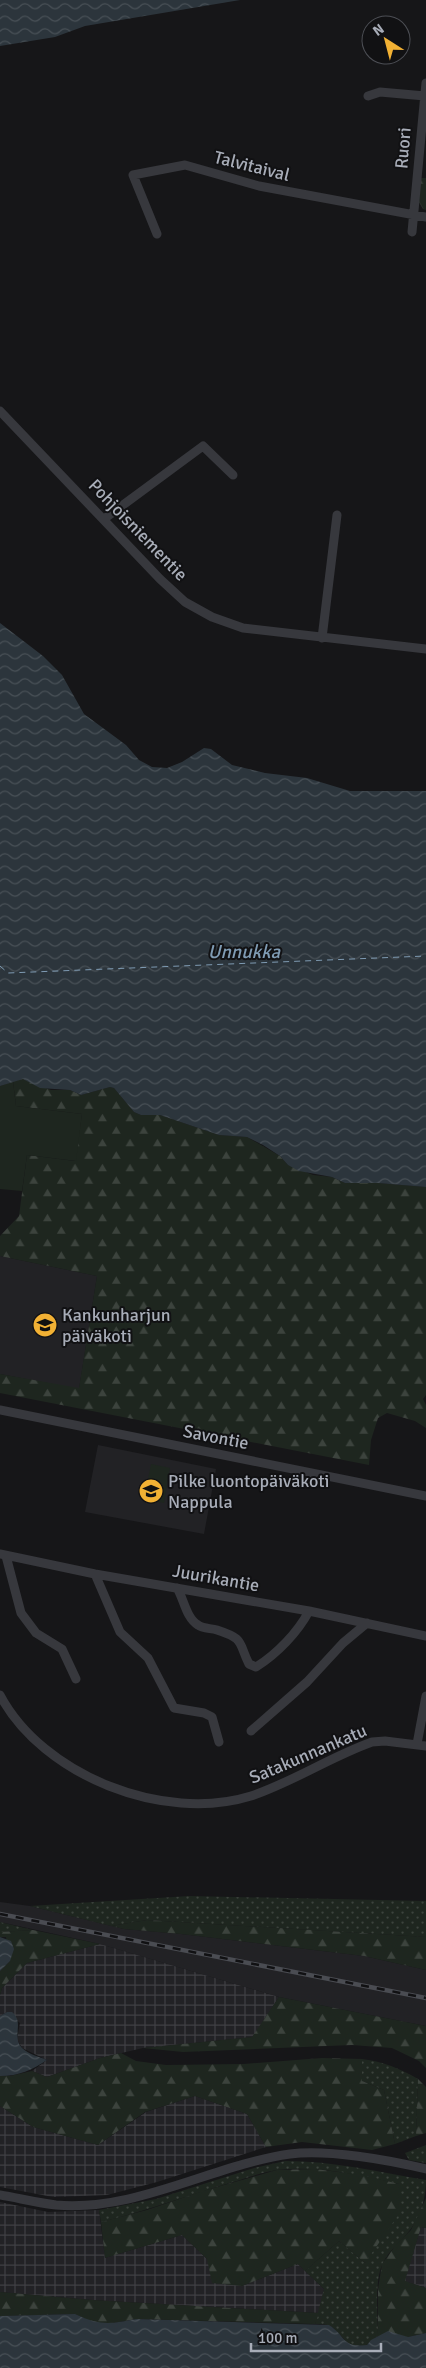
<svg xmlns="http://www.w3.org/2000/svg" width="426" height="2368" font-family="Signika,sans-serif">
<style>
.built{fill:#222225}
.industrial{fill:url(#industrial-grid)}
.grass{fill:url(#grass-dots)}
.forest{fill:url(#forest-firs)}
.park{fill:#1e261f}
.water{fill:url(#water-waves)}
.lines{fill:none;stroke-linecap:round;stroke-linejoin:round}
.ferry{stroke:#7f9bb3;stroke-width:1;stroke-dasharray:6 5;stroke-linecap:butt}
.minor{stroke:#37383d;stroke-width:9}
.rail-casing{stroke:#4a4c52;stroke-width:4.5}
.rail{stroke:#111113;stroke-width:2.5;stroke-dasharray:8;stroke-linecap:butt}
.labels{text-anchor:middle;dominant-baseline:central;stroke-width:4;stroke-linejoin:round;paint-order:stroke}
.street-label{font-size:18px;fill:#a8adb8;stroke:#111113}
.poi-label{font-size:18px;fill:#a8adb8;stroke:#111113;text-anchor:start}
.water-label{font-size:19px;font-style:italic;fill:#7f9bb3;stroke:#111113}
</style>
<defs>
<pattern id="industrial-grid" width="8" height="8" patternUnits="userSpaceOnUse" patternTransform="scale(1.25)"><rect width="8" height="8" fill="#222225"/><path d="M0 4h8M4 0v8" fill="none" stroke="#3f3f43"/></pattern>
<pattern id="grass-dots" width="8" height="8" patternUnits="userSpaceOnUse" patternTransform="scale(1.25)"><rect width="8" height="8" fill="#1e261f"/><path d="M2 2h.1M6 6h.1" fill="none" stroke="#3c433d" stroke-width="1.8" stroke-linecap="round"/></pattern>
<pattern id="forest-firs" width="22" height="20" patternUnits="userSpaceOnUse" patternTransform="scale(1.25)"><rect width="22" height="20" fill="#1e261f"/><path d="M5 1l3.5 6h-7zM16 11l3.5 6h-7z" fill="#3c433d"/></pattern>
<pattern id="water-waves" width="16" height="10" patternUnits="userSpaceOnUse" patternTransform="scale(1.25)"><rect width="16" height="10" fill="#2c353c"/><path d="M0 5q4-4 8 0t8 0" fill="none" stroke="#485056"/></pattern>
</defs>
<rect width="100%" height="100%" fill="#161618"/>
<path class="built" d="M0,1256L97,1276L79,1389L0,1374Z
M98,1445L216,1469L204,1534L85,1512Z
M0,1902L30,1906L124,1929L181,1934L364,1956L426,1970V2026L279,1997L100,1944L0,1922Z"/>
<path class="industrial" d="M100,1944L171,1965L279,1997L253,2037L143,2048L100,2058L47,2077L32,2071L47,2060L22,2048L17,2039L20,2023L7,2012L0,2016V1995L2,1988L27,1963Z
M195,2096L247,2114L266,2147L157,2182L107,2195L53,2197L0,2187V2106L33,2127L98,2145L146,2112Z
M0,2202L48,2212L99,2210L105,2258L182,2235L207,2259L242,2286L298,2264L324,2289L319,2313L92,2300L0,2292Z
M421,2227L426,2228V2288L404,2281Z"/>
<path class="grass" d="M189,1896L426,1901V1937L147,1920L111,1926L30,1906Z
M0,1922L33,1930L0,1932Z
M362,2059C384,2062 399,2068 418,2079L416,2136L395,2144L384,2090L362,2081Z
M426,2145V2163L409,2160L405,2153Z
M285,2161C334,2161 379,2172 426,2180C426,2197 421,2216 410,2230C401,2242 389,2250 383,2263C374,2280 378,2316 378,2336C374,2338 370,2344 366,2345C347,2352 343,2333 330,2326C326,2324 320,2324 315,2324L324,2289L305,2271L339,2241L365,2263L399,2184C360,2175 318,2165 277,2170C263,2172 247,2178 233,2182C189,2195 146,2211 101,2222L99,2210L156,2199L254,2168Z"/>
<path class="forest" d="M420,178H426V210L423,209L419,202Z
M23,1079L51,1090H70L81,1095L110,1087L114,1088L134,1112L141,1115H160L219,1135L247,1137L280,1156L288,1165L313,1175L332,1177L345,1183H378L426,1187V1395L423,1399L426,1405V1428L415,1421L387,1413L378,1418L371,1440L369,1465L0,1393V1374L79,1388L97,1276L0,1256V1236L19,1216L27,1155L75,1161L82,1114L16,1106L13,1081Z
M147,1920L426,1937V1970L364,1956L181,1934L124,1929L111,1926Z
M33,1930L100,1944L27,1963L2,1988L0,1995V1971L10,1961L6,1937H0V1932Z
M279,1997L426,2026V2068L419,2061L392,2048L352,2045L183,2052L143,2048L252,2037Z
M121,2053L136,2061L166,2065L244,2064L322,2058L362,2059V2081L384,2090L395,2144L372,2150L302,2142L266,2147L247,2114L195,2096L145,2112L98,2145L33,2127L0,2106V2076H10L32,2071L47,2077L100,2058Z
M418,2079L426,2087V2133L416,2136Z
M315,2169L362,2175L399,2184L401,2211L365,2263L339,2241L305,2271L298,2264L242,2286L212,2283L207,2259L182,2235L105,2258L101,2222L147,2210L203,2191L277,2170Z
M426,2198V2228L421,2227L405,2281L426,2288V2333L408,2337L378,2336V2289L382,2264L395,2246L411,2230Z
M0,2292L92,2300L319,2313L315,2324L136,2319L113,2323H94L75,2314L0,2316Z"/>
<path class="park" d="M13,1081L16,1106L82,1114L76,1161L27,1155L22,1191L0,1189V1086Z
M151,1464L170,1468L164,1503L144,1499Z"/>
<path class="water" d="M0,0H240L85,26L55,37L0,46Z
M0,623L43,656L62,675L84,714L126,745L139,760L152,767L167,768L182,762L204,748L211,749L232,765L265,773L307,778L350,791H426V1187L378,1183H345L332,1177L299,1171L288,1165L280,1156L263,1145L247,1137L219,1135L160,1115H141L134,1112L114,1088L110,1087L81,1095L70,1090L40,1088L23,1079L0,1086Z
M0,1937L11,1941L14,1949L10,1961L0,1971Z
M7,2012H12C25,2023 11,2036 22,2048C28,2054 40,2057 47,2060C32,2070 19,2076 0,2076V2016Z
M75,2314C101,2326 110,2324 136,2319L329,2325C346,2336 342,2348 367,2345L371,2340L388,2331L408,2337L426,2333V2368H0V2316Z"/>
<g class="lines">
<path class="ferry" d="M0,966L8,973L426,956"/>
<path class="minor" d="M368,96L380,92L425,96
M412,232L426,83
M157,234L133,175L185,165L259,186L426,217
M0,411L160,579L185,602L212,617L243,628L426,649
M104,519L203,446L233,475
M322,638L337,515
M0,1410L426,1496
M0,1554L95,1574L309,1611L426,1636
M6,1556L21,1613L36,1633L62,1649L76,1679
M95,1574L120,1632L148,1658L174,1708L204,1713L212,1717L219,1742
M177,1588C184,1599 186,1618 198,1625C203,1629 211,1628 217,1630C245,1639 238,1642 249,1664L256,1667C277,1654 298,1632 309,1611
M0,1695C43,1776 164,1823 251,1796C293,1782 330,1757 372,1742L385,1741L426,1746
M251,1731L307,1682L343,1643L367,1623
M417,1744L426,1696
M0,2195C18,2198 38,2203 56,2205C137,2212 212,2165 290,2154C327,2149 389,2160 426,2169"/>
<defs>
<path id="rail" d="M0,1914L426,1998"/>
</defs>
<use href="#rail" class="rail-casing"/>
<use href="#rail" class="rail"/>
</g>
<defs>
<symbol id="school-disc" viewBox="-11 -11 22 22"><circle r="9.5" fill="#f2b134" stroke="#111113"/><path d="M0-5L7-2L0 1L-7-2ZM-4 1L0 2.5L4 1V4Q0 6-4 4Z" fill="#111"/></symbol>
</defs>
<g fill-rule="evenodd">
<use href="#school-disc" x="31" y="1311" width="28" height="28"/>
<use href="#school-disc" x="137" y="1477" width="28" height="28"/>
</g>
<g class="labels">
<g class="street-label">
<text transform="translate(403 148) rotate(-85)">Ruori</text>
<text transform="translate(252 166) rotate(14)">Talvitaival</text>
<text transform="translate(138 530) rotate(46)">Pohjoisniementie</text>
<text transform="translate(216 1437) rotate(11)">Savontie</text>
<text transform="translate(216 1578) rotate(10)">Juurikantie</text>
<text transform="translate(308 1754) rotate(-23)">Satakunnankatu</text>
</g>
<g class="poi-label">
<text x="62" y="1315">Kankunharjun<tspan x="62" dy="21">päiväkoti</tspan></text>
<text x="168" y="1481">Pilke luontopäiväkoti<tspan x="168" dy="21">Nappula</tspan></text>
</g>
<g class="water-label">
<text x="244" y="952">Unnukka</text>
</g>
</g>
<g transform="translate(386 40) rotate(324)"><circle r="24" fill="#111113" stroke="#4d4f55"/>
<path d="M0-4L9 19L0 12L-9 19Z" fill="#f2b134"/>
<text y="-8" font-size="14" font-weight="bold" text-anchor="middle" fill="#a8adb8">N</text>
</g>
<path d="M251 2343v8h130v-8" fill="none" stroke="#a8adb8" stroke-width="2.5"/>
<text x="258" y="2343" font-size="15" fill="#a8adb8" stroke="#111113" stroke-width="4" paint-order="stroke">100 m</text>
</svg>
